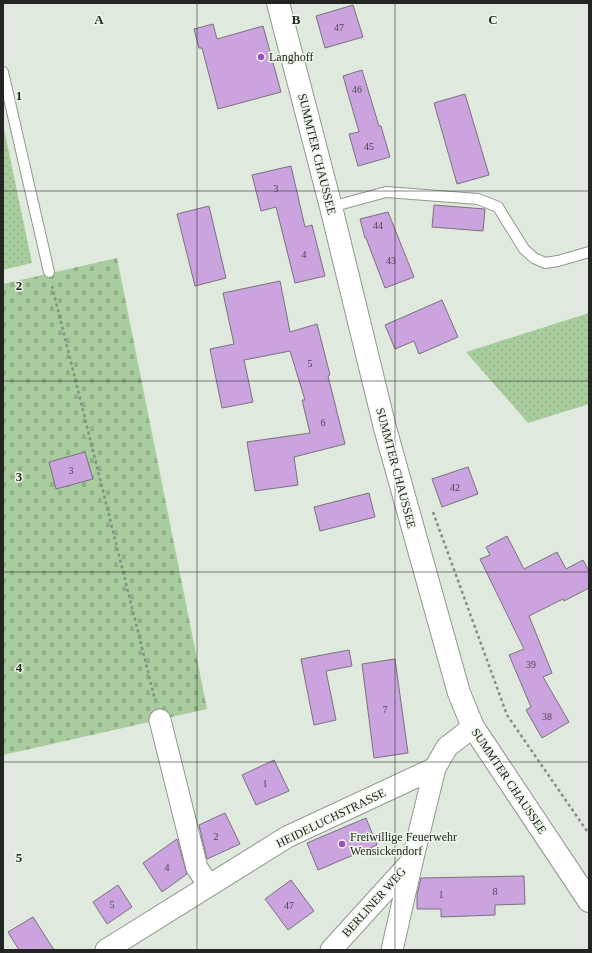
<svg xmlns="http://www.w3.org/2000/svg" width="592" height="953" font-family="'Times New Roman',serif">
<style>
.grass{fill:url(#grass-dots)}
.cemetery{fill:url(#cemetery-stones)}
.building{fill:#cba3df;stroke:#79717d}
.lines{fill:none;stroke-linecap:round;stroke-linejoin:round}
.service-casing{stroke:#90998e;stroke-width:12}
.minor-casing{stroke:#90998e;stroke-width:23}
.secondary-casing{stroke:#90998e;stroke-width:24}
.path{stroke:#878d85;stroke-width:2.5;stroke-dasharray:3 3;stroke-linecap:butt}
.service{stroke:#fff;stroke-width:10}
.minor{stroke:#fff;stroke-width:21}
.secondary{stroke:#fff;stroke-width:22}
.grid{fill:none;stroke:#222521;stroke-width:1;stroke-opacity:0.55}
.poi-dot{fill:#9e50c1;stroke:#edf7ea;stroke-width:1.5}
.labels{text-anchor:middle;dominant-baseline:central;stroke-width:3;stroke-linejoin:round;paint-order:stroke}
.number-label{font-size:10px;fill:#4c4450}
.poi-label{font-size:12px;fill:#222521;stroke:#edf7ea;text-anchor:start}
.street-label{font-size:12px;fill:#222521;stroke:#edf7ea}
.grid-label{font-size:13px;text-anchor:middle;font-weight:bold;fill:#222521;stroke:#edf7ea;stroke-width:3;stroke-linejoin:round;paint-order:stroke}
</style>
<defs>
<pattern id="grass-dots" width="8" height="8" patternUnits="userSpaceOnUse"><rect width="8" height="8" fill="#a8cc9d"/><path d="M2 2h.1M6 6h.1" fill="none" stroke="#90af87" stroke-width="1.8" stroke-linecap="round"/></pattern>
<pattern id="cemetery-stones" width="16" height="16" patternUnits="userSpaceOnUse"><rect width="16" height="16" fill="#a8cc9d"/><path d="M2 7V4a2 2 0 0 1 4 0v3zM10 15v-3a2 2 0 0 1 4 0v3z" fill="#90af87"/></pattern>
</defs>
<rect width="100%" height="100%" fill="#e0e9dd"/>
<path class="grass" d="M3,124L32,263L3,270Z
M589,313V404L528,423L466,352Z"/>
<path class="cemetery" d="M117,258L207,709L3,755V284Z"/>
<path class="building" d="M353,5L363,37L325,48L316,16Z
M213,24L217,39L263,26L281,92L218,109L202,48H199L194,29Z
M362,70L379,126H381L390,157L358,166L349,134L359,132L343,76Z
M465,94L489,175L457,184L434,103Z
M291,166L305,227L312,225L325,276L295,283L276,207L261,211L252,175Z
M434,205L485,209L483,231L432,227Z
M209,206L226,278L195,286L177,214Z
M388,212L414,277L385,288L366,238H365L360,219Z
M280,281L290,332L317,324L330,375L328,376L345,444L294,457L298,485L255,491L247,442L310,433L302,400H305L290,351L244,360L253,402L222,408L210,349L234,344L223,293Z
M442,300L458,337L419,354L414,341L395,349L385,325Z
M85,452L93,479L56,489L49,462Z
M468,467L478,494L442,507L432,479Z
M369,493L375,517L320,531L314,507Z
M507,536L524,569L557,552L566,569L583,560L589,571V588L564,601L563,599L529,616L552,673L543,677L569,722L542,738L526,710L531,707L509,655L524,649L480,559L490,555L486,547Z
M349,650L352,666L326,671L336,720L314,725L301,659Z
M395,659L408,753L374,758L362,664Z
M274,760L289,791L256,805L242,775Z
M225,813L240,844L207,859L199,825Z
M366,818L377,845L318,870L307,843Z
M177,839L187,874L162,892L143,863Z
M524,876L525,904L495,905V915L441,917V909H417V895L421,878Z
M291,880L314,911L288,930L265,899Z
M118,885L132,907L107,924L93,902Z
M33,917L54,950H19L8,932Z"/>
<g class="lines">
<defs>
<path id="service" d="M3,72L49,272
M331,207L386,192L478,199L498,207L524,249L534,258L545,263L558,261L589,252"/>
<path id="minor" d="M160,720L197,868L209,885
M106,950L287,837L435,768
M331,950L411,862
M392,950L412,862L435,768L447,747L473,727"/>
<path id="secondary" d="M278,3L331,207L385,428L459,693L473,727L589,901"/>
</defs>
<use href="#service" class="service-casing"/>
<use href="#minor" class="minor-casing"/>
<use href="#secondary" class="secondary-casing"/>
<path class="path" d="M52,286L155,700
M433,512L507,715L589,834"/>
<use href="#service" class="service"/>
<use href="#minor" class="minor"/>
<use href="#secondary" class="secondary"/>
</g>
<path class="grid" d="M197,3V950M395,3V950M3,191H589M3,381H589M3,572H589M3,762H589"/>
<g class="poi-dot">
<circle cx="261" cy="57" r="4"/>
<circle cx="342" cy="844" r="4"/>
</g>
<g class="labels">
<g class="number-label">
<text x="339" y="27">47</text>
<text x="357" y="89">46</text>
<text x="369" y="146">45</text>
<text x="276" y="188">3</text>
<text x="378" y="225">44</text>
<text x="304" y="254">4</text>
<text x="391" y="260">43</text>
<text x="310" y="363">5</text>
<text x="323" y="422">6</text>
<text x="71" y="470">3</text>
<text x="455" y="487">42</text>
<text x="531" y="664">39</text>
<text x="385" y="709">7</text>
<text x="547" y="716">38</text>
<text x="265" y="783">1</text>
<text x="216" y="836">2</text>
<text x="167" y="867">4</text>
<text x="495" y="891">8</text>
<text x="441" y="894">1</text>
<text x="112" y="904">5</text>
<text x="289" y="905">47</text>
</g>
<g class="poi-label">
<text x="269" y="57">Langhoff</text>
<text x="350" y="837">Freiwillige Feuerwehr<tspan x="350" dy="14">Wensickendorf</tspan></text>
</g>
<g class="street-label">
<text transform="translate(317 154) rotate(76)">SUMMTER CHAUSSEE</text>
<text transform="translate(396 468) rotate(75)">SUMMTER CHAUSSEE</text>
<text transform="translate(509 781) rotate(56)">SUMMTER CHAUSSEE</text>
<text transform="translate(331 818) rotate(-26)">HEIDELUCHSTRASSE</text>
<text transform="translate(374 902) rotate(-48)">BERLINER WEG</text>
</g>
</g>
<g class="grid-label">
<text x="99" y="24">A</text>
<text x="296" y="24">B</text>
<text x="493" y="24">C</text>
<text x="19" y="100">1</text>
<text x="19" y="290">2</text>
<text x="19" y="481">3</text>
<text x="19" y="672">4</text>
<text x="19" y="862">5</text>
</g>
<rect width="592" height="953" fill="none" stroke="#222521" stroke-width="8"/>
</svg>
